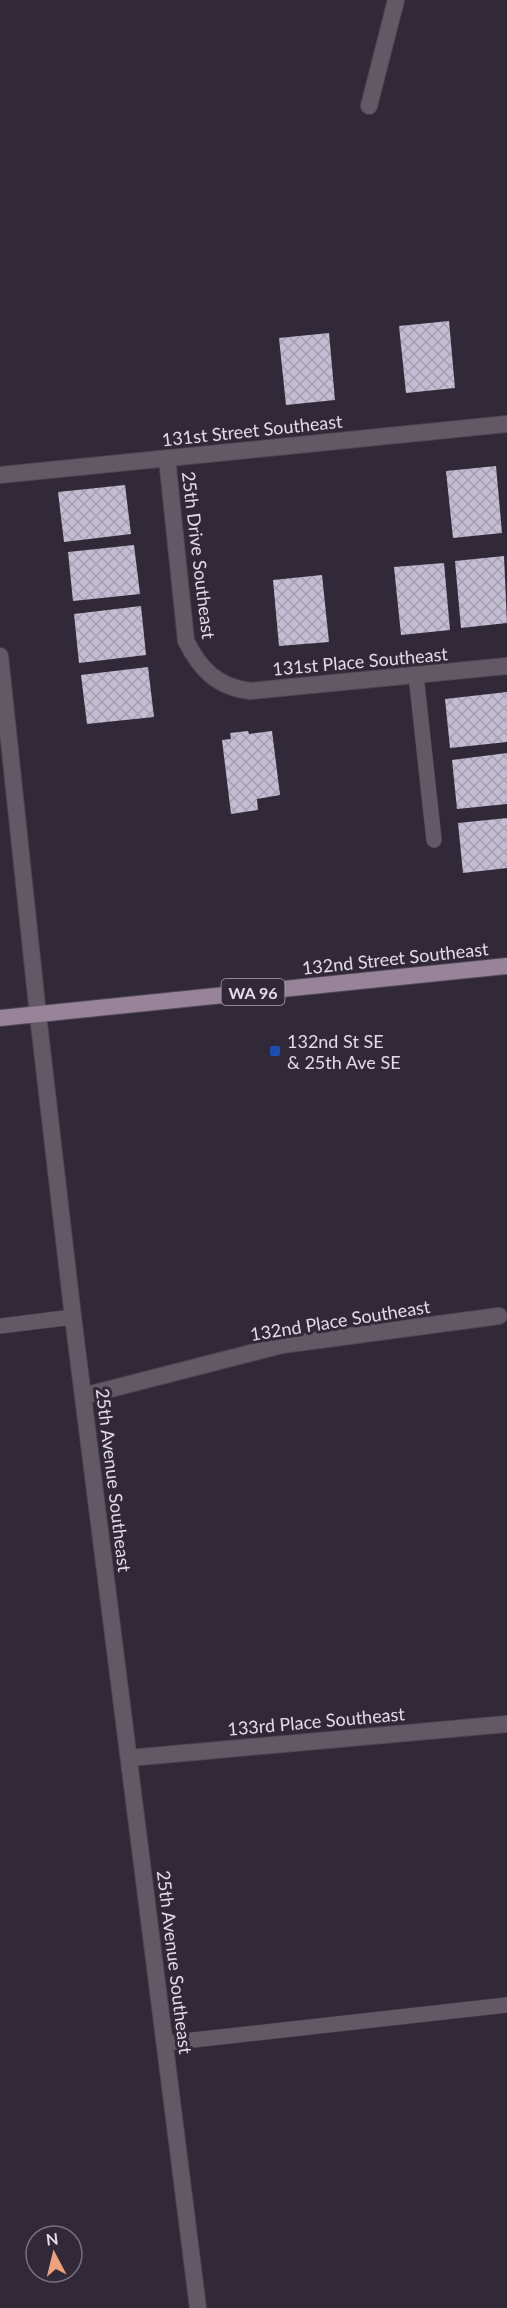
<svg xmlns="http://www.w3.org/2000/svg" width="507" height="2308" font-family="Lato,sans-serif">
<style>
.building{fill:url(#building-cross-hatch)}
.lines{fill:none;stroke-linecap:round;stroke-linejoin:round}
.service-casing{stroke:#4d4654;stroke-width:16}
.minor-casing{stroke:#4d4654;stroke-width:18}
.tertiary-casing{stroke:#4d4654;stroke-width:18}
.primary-casing{stroke:#4d4654;stroke-width:18}
.service{stroke:#635964;stroke-width:15}
.minor{stroke:#635964;stroke-width:16}
.tertiary{stroke:#635964;stroke-width:16}
.primary{stroke:#988399;stroke-width:16}
.transit-dot{fill:#1a4fb4;stroke:#312938;stroke-width:2}
.labels{text-anchor:middle;dominant-baseline:central;stroke-width:6;stroke-linejoin:round;paint-order:stroke}
.shield{fill:#312938;stroke:#aca6b2;stroke-width:1.5}
.shield-label{font-size:16px;font-weight:bold;fill:#e1dce6}
.street-label{font-size:18px;fill:#e1dce6;stroke:#312938}
.poi-label{font-size:18px;fill:#e1dce6;stroke:#312938;text-anchor:start}
</style>
<defs>
<pattern id="building-cross-hatch" width="8" height="8" patternUnits="userSpaceOnUse" patternTransform="scale(1.5)"><rect width="8" height="8" fill="#c2bdd2"/><path d="M0 0l8 8M0 8l8-8" fill="none" stroke="#a29eaf"/></pattern>
</defs>
<rect width="100%" height="100%" fill="#312938"/>
<path class="building" d="M449,321L455,388L406,393L399,326Z
M329,333L335,400L286,405L279,338Z
M496,466L502,533L453,538L446,471Z
M125,485L131,534L64,542L58,492Z
M134,545L140,594L73,601L68,552Z
M504,556L507,623L461,628L455,561Z
M444,563L450,630L401,635L394,567Z
M322,575L329,642L279,646L273,580Z
M141,606L146,655L79,663L74,614Z
M148,667L154,717L87,724L81,675Z
M507,692V742L450,748L445,699Z
M248,731L249,734L272,731L280,795L257,799L258,810L231,814L222,740L231,739L230,733Z
M507,753V804L457,809L452,760Z
M507,818V868L463,873L458,823Z"/>
<g class="lines">
<defs>
<path id="service" d="M416,675L434,840
M0,1326L73,1317
M166,2043L507,2005"/>
<path id="minor" d="M369,106L396,0
M167,458L186,641C200,669 217,687 250,691L507,666
M0,475L507,424
M0,656L38,1015
M83,1396L282,1345L499,1316
M129,1758L507,1724"/>
<path id="tertiary" d="M38,1015L73,1317L198,2308"/>
<path id="primary" d="M0,1018L507,966"/>
</defs>
<use href="#service" class="service-casing"/>
<use href="#minor" class="minor-casing"/>
<use href="#tertiary" class="tertiary-casing"/>
<use href="#primary" class="primary-casing"/>
<use href="#service" class="service"/>
<use href="#minor" class="minor"/>
<use href="#tertiary" class="tertiary"/>
<use href="#primary" class="primary"/>
</g>
<rect class="transit-dot" x="269" y="1045" width="12" height="12" rx="3"/>
<g class="labels">
<rect class="shield" x="221.5" y="979" width="63" height="26" rx="4.5"/>
<g class="shield-label">
<text x="253" y="992">WA 96</text>
</g>
<g class="street-label">
<text transform="translate(252 430) rotate(-6)">131st Street Southeast</text>
<text transform="translate(199 555) rotate(83)">25th Drive Southeast</text>
<text transform="translate(360 661) rotate(-5)">131st Place Southeast</text>
<text transform="translate(395 958) rotate(-6)">132nd Street Southeast</text>
<text transform="translate(340 1320) rotate(-9)">132nd Place Southeast</text>
<text transform="translate(114 1480) rotate(83)">25th Avenue Southeast</text>
<text transform="translate(316 1721) rotate(-5)">133rd Place Southeast</text>
<text transform="translate(175 1962) rotate(83)">25th Avenue Southeast</text>
</g>
<g class="poi-label">
<text x="287" y="1041">132nd St SE<tspan x="287" dy="21">&amp; 25th Ave SE</tspan></text>
</g>
</g>
<g transform="translate(54 2254) rotate(353)"><circle r="28" fill="#312938" stroke="#77717e" stroke-width="1.5"/>
<path d="M0-4.5L10 22L0 15L-10 22Z" fill="#f1a17d"/>
<text y="-9" font-size="16" font-weight="bold" text-anchor="middle" fill="#e1dce6">N</text>
</g>
</svg>
